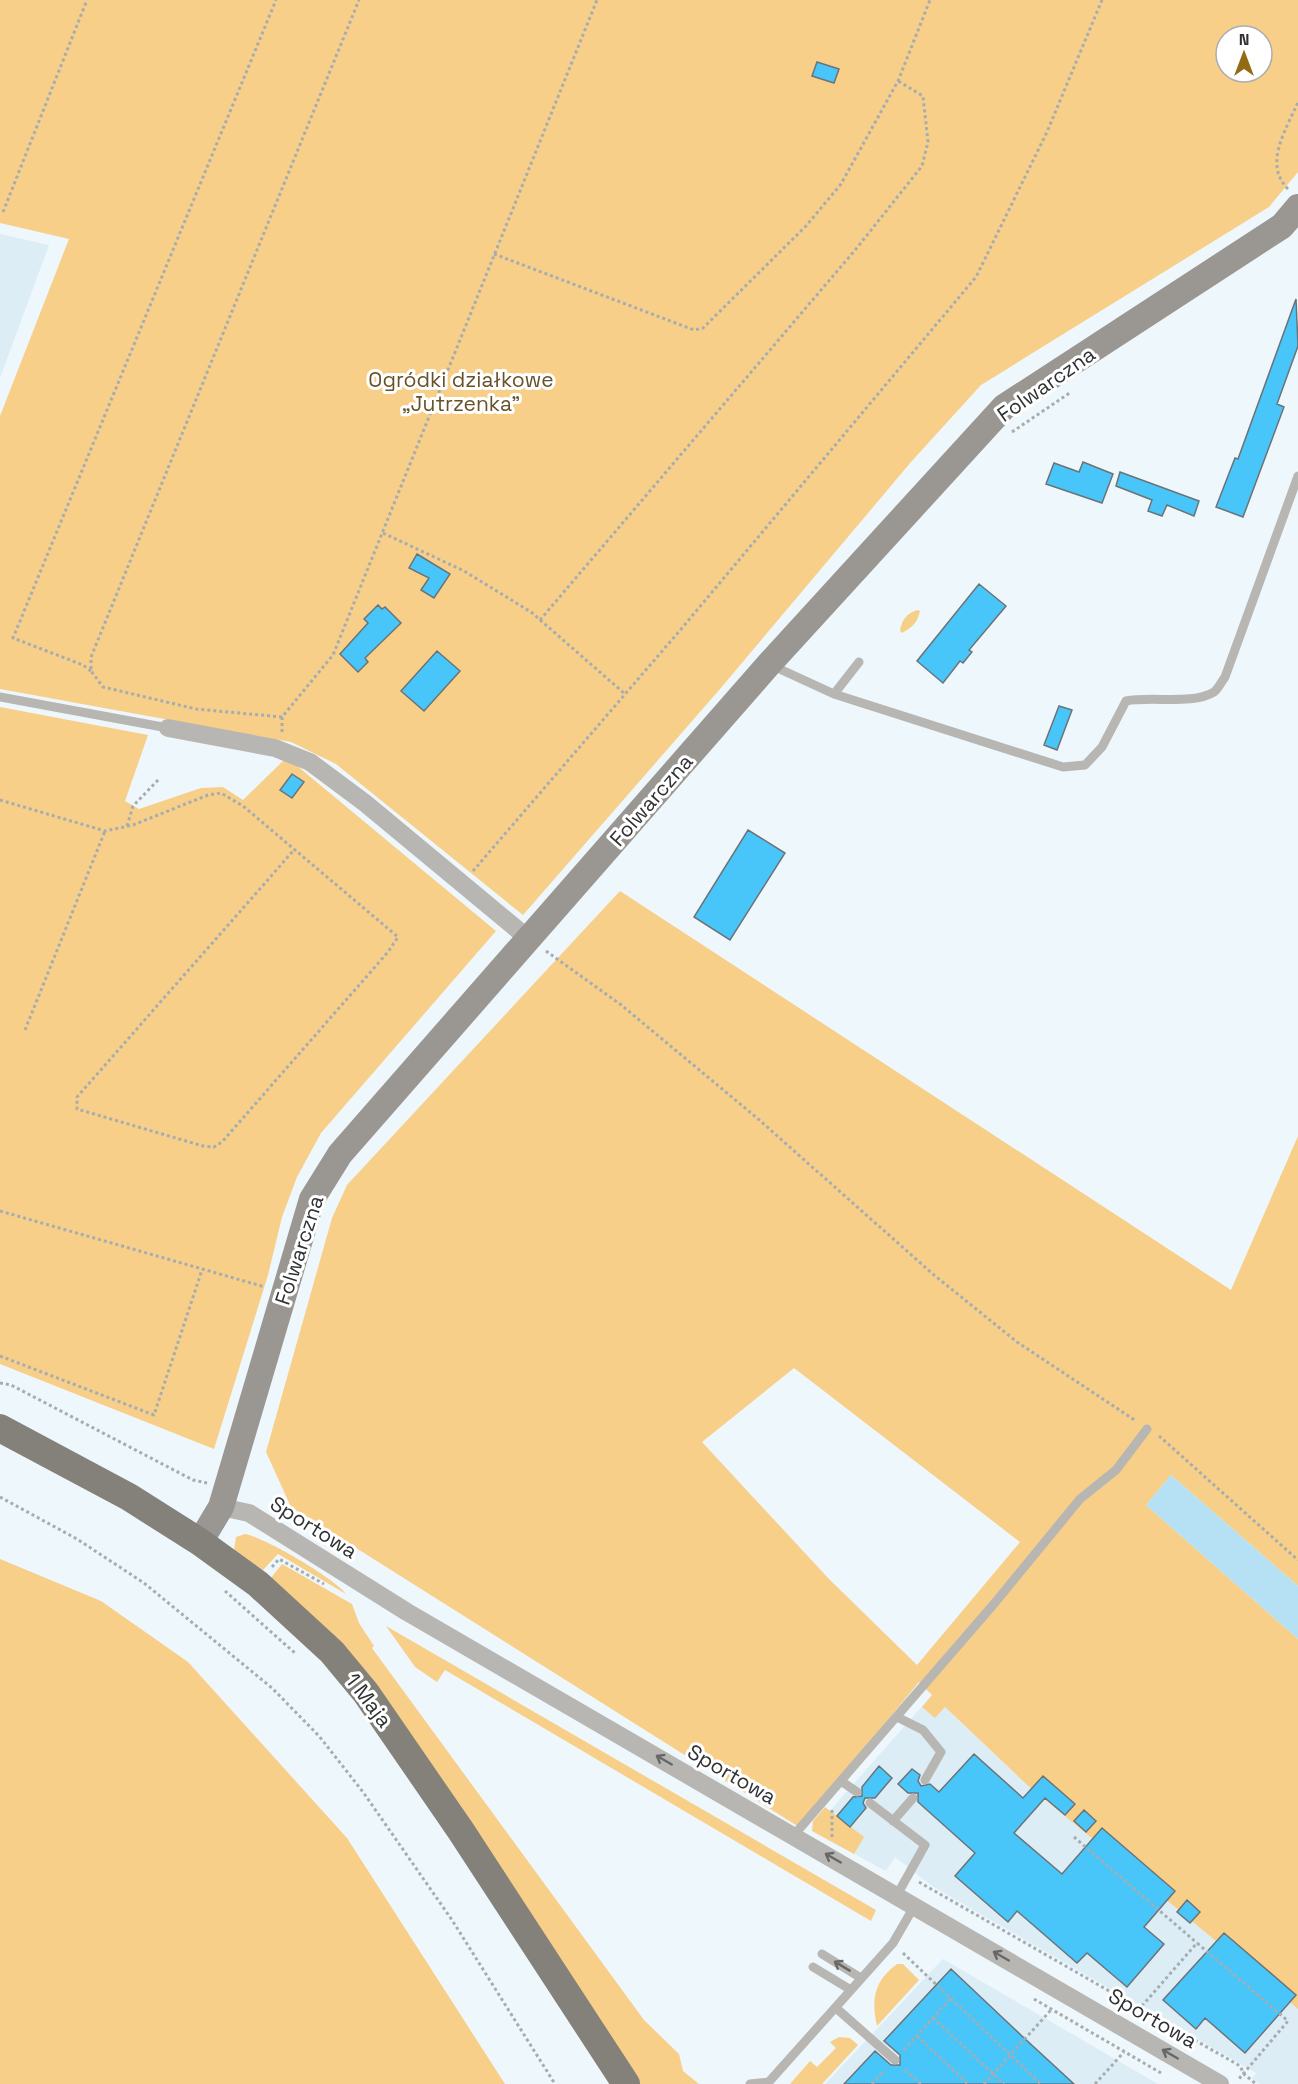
<svg xmlns="http://www.w3.org/2000/svg" width="1298" height="2084" font-family="'Space Grotesk',sans-serif">
<style>
.built{fill:#dcedf6}
.green{fill:#f8cf88;fill-rule:evenodd}
.water{fill:#b6e0f4}
.building{fill:#49c6f9;stroke:#6b7377;stroke-width:1.5}
.lines{fill:none;stroke-linecap:round;stroke-linejoin:round}
.path{stroke:#a6adb0;stroke-width:3;stroke-dasharray:3 3;stroke-linecap:butt}
.lane{stroke:#b8b6b2;stroke-width:9}
.street{stroke:#b8b6b2;stroke-width:18}
.secondary{stroke:#9a9792;stroke-width:26}
.primary{stroke:#84817b;stroke-width:28}
.oneway{stroke:#666766}
.labels{text-anchor:middle;dominant-baseline:central;stroke-width:6;stroke-linejoin:round;paint-order:stroke}
.park-label{font-size:21px;fill:#675129;stroke:#fff}
.street-label{font-size:21px;fill:#2f3234;stroke:#fff}
</style>
<rect width="100%" height="100%" fill="#eef7fb"/>
<path class="built" d="M0,234L49,245L0,378Z
M932,1695L1025,1783L1298,2009V2084H1260L1252,2079L1256,2073L932,1886L895,1857L886,1871L812,1831Z
M943,1959L1158,2084H825Z"/>
<path class="green" d="M0,0H1298V172L1269,207L981,385L911,462L720,689L523,915L336,764L291,742L0,689V416L69,239L0,223ZM1226,36H1262V72H1226Z
M918,610L920,611C917,623 913,627 902,633L900,631C902,619 907,613 918,610Z
M0,707L148,735L125,801L139,809L201,788L223,787L243,800L285,759L296,765L496,931L321,1133L297,1177L282,1217L268,1275L214,1449L0,1364Z
M620,891L1231,1290L1298,1136V1586L1171,1475L1146,1505L1298,1639V2009L1025,1783L945,1707L935,1718L922,1707L932,1695L919,1682L799,1827L291,1507L266,1452L332,1218L347,1185ZM794,1368L1020,1542L917,1665L829,1579L702,1442Z
M245,1534C264,1537 336,1579 346,1594L278,1554L263,1570L234,1550L236,1537Z
M0,1559L101,1601L188,1662L347,1838L505,2084H0Z
M282,1564L352,1604L359,1623L374,1646L372,1648L644,2020L679,2054L683,2071L699,2084H639L270,1579Z
M386,1626L876,1910L871,1921L445,1670L437,1682L415,1667Z
M825,1807L864,1837L854,1854L812,1831L813,1821Z
M897,1964H903L919,1980L877,2026C871,1999 874,1981 897,1964Z
M839,2037L850,2038L858,2045L822,2084H790L810,2061L817,2067L836,2048L830,2042Z"/>
<path class="water" d="M1171,1475L1298,1586V1639L1146,1505Z"/>
<path class="building" d="M817,62L839,69L834,83L812,76Z
M1296,299L1298,346L1277,404L1284,407L1243,517L1216,507L1235,458L1238,459Z
M1083,462L1113,474L1102,503L1046,484L1054,463L1079,472Z
M1120,472L1199,501L1194,516L1167,505L1162,516L1148,511L1152,500L1116,486Z
M417,554L450,574L434,598L421,590L429,578L409,568Z
M979,584L1006,606L969,650L972,652L963,663L960,661L943,683L917,661Z
M378,605L382,609L385,607L401,623L365,658L368,662L358,672L340,654L368,623L364,619Z
M437,651L460,671L424,711L401,691Z
M1059,706L1072,710L1057,750L1044,745Z
M292,774L304,782L292,798L280,790Z
M748,830L785,853L730,940L694,917Z
M974,1754L1023,1798L1043,1776L1075,1804L1065,1815L1045,1798L1014,1833L1062,1874L1102,1828L1175,1891L1144,1927L1164,1944L1127,1987L1087,1953L1077,1963L1017,1911L1008,1922L955,1876L975,1853L918,1802V1793H908L898,1784L912,1769L920,1775L918,1781L921,1786L930,1784L939,1792Z
M879,1766L892,1778L875,1798H865L863,1803L866,1808L850,1827L837,1816L853,1797L862,1796V1787Z
M1084,1810L1096,1821L1086,1832L1074,1821Z
M1187,1900L1200,1912L1190,1923L1177,1912Z
M1224,1933L1296,1995L1245,2053L1205,2018L1196,2029L1163,2000Z
M951,1969L1023,2037L1074,2084H844L875,2051L891,2065H900V2055L884,2041Z"/>
<g class="lines">
<path class="path" d="M1288,189C1263,164 1286,130 1298,102
M3,212L87,0
M494,254L694,330L703,328L806,226L841,184L898,81L930,0
M1012,432L1071,392
M383,533L464,571L531,612L625,694
M540,620L856,249L922,166L928,142L923,96L898,81
M91,671L83,665L13,638L276,0
M282,717L196,709L103,687L91,671V657L359,0
M282,732V717L333,655L597,0
M0,800L105,831L133,825L208,795L221,793L243,806L398,937L388,952L222,1142L214,1147L203,1146L77,1109V1097L294,850
M127,826L133,806L160,778
M473,871L682,628L976,277L1047,132L1102,0
M546,951L620,1004L757,1118L934,1275L1017,1342L1136,1421
M25,1030L105,831
M0,1211L265,1287
M0,1356L154,1415L202,1270
M0,1383L11,1385L193,1480L207,1483
M1159,1436L1298,1560
M0,1497L77,1539L144,1583L272,1688L319,1736L363,1792L452,1920L555,2084
M272,1567L279,1559L324,1584
M225,1591L296,1654
M832,1837V1810
M1074,1837L1197,1943
M919,1882L1240,2066L1244,2074L1256,2084
M903,1953L1041,2084
M1034,1999L1161,2073
M1134,2015L1197,1943L1288,2021L1238,2080
M933,2018L1004,2084
M917,2036L968,2084
M904,2050L950,1999
M905,2070L921,2084
M872,2084L885,2070
M984,2084L1051,2010
M1095,2084L1124,2052"/>
<path class="lane" d="M771,665L834,694L1063,767L1085,765L1102,747L1126,701C1150,696 1194,705 1214,692C1218,689 1222,681 1225,677L1298,476
M834,694L859,662
M0,697L168,728
M897,1717L923,1730L941,1752L925,1780
M841,1781L857,1792
M870,1803L925,1845L897,1895
M893,1821L913,1798
M794,1835L993,1605L1080,1499L1116,1470L1147,1429
M822,1954L861,1978
M813,1967L851,1990
M836,2008L895,2060
M750,2084L769,2082
M767,2084L893,1943L915,1905"/>
<path class="street" d="M168,728L275,748L310,762L365,803L530,940
M221,1507L249,1513L407,1612L1220,2084"/>
<path class="secondary" d="M200,1542L221,1507L312,1199L340,1154L769,664L1004,407L1282,226L1298,207"/>
<path class="primary" d="M0,1428L129,1497L200,1542L258,1584L332,1652L366,1693L461,1831L626,2084"/>
</g>
<defs><path id="oneway-shaft" d="M-6 0H5M1.5-3L5.5 0L1.5 3" fill="none" stroke-width="1.6" stroke-linecap="round" stroke-linejoin="round" transform="scale(1.5)"/></defs>
<g class="oneway">
<use href="#oneway-shaft" transform="translate(664 1760) rotate(-150)"/>
<use href="#oneway-shaft" transform="translate(833 1858) rotate(-150)"/>
<use href="#oneway-shaft" transform="translate(1001 1956) rotate(-150)"/>
<use href="#oneway-shaft" transform="translate(842 1966) rotate(-149)"/>
<use href="#oneway-shaft" transform="translate(1170 2054) rotate(-150)"/>
</g>
<g class="labels">
<g class="park-label">
<text x="461" y="379">Ogródki działkowe<tspan x="461" dy="24">„Jutrzenka”</tspan></text>
</g>
<g class="street-label">
<text transform="translate(1046 384) rotate(-35)">Folwarczna</text>
<text transform="translate(651 800) rotate(-49)">Folwarczna</text>
<text transform="translate(299 1250) rotate(-72)">Folwarczna</text>
<text transform="translate(314 1527) rotate(32)">Sportowa</text>
<text transform="translate(369 1700) rotate(53)">1 Maja</text>
<text transform="translate(732 1774) rotate(30)">Sportowa</text>
<text transform="translate(1153 2018) rotate(30)">Sportowa</text>
</g>
</g>
<g transform="translate(1244 54)"><circle r="28" fill="#ffffff" stroke="#acadae" stroke-width="1.5"/>
<path d="M0-4.5L10 22L0 15L-10 22Z" fill="#936b14"/>
<text y="-9" font-size="16" font-weight="bold" text-anchor="middle" fill="#2f3234">N</text>
</g>
</svg>
